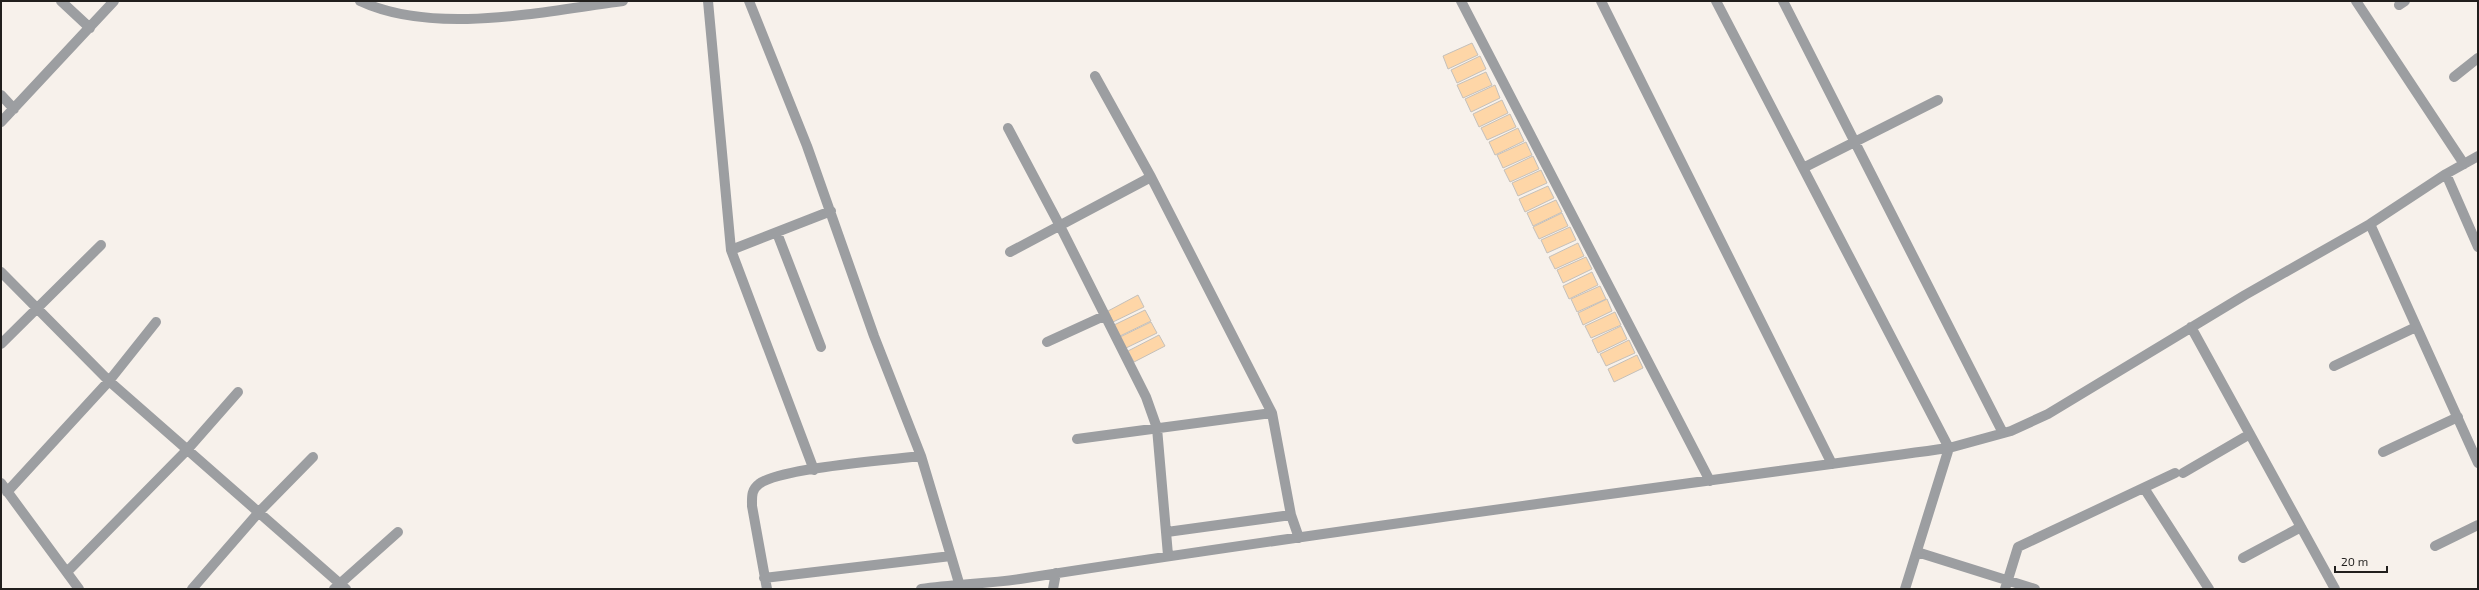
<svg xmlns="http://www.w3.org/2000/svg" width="2479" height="590" font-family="'Exo 2',sans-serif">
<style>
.building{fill:#fed6a7;stroke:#c5c0ba}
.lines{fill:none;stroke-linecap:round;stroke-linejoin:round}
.minor{stroke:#9c9ea1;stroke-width:10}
</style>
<rect width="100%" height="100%" fill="#f7f1eb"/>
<path class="building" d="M1472,43L1478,55L1448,69L1443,56Z
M1480,56L1486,69L1457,83L1451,70Z
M1486,72L1492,85L1463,98L1457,85Z
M1495,85L1500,98L1471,112L1465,99Z
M1502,100L1508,113L1479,127L1473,114Z
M1510,114L1516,127L1487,140L1481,128Z
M1518,128L1524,141L1495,155L1489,142Z
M1526,142L1532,155L1503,168L1497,155Z
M1533,156L1539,169L1510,182L1504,170Z
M1541,170L1547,183L1518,196L1512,183Z
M1548,186L1554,198L1525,212L1519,199Z
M1556,200L1562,212L1533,226L1527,213Z
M1562,213L1568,226L1539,239L1533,227Z
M1570,227L1576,240L1547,253L1541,240Z
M1578,243L1584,256L1555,269L1549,257Z
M1586,257L1592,269L1563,283L1557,270Z
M1592,272L1598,285L1569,299L1563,286Z
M1600,286L1606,299L1577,312L1571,299Z
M1138,295L1144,307L1113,322L1108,311Z
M1607,299L1612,311L1583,325L1578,313Z
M1145,310L1151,321L1120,336L1114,325Z
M1615,312L1621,325L1591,338L1585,326Z
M1151,322L1157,333L1126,348L1120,337Z
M1621,326L1627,339L1598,353L1592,340Z
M1159,335L1165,346L1134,362L1128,351Z
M1629,340L1635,353L1606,366L1600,354Z
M1637,355L1643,368L1614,382L1608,369Z"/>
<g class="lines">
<path class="minor" d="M61,1L90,28
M360,1C435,36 544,11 623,1
M708,1L731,250L814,470
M749,1L807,146L874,336L921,456L951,556L959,583V589
M1461,1L1710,481
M1601,1L1832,464
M1716,1L1949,448L1905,589
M1783,1L2003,433
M2356,1L2464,164
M2399,5L2405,1
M1095,76L1151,177L1272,413L1291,515L1299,538
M2454,77L2478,58
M1,95L14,109
M1,122L114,1
M1008,128L1060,226L1146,397L1157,428L1168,555
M1803,168L1938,100
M2446,174L2478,247
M2370,224L2478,463
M777,233L821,347
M731,250L831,211
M1010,252L1151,177
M1,272L109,381L346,589
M2191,327L2335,589
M1047,342L1104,316
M1,344L101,245
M2334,366L2416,327
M1077,439L1272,413
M2383,452L2458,417
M2183,473L2250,434
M1,483L79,589
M2144,488L2209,589
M7,492L109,381L156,322
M1167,532L1291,515
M2435,546L2478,525
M1917,552L2035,589
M2243,558L2301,527
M67,572L187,450L238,392
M764,578L951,556
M192,589L259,512L313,457
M334,589L398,532
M767,589L752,506C752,497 751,490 759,484C779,468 889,460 921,456
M921,589C954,584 987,584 1020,579C1329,531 1639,490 1949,448L2011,431L2048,414L2245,295L2370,224L2446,174L2478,156
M1053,589L1056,573
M2005,589L2018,547L2175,473"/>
</g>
<rect width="2479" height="590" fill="none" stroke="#211f1d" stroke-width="4"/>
<path d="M2335 566v6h52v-6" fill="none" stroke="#211f1d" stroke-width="2"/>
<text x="2341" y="566" font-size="12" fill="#211f1d" stroke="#f7f1eb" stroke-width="3" paint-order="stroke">20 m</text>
</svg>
